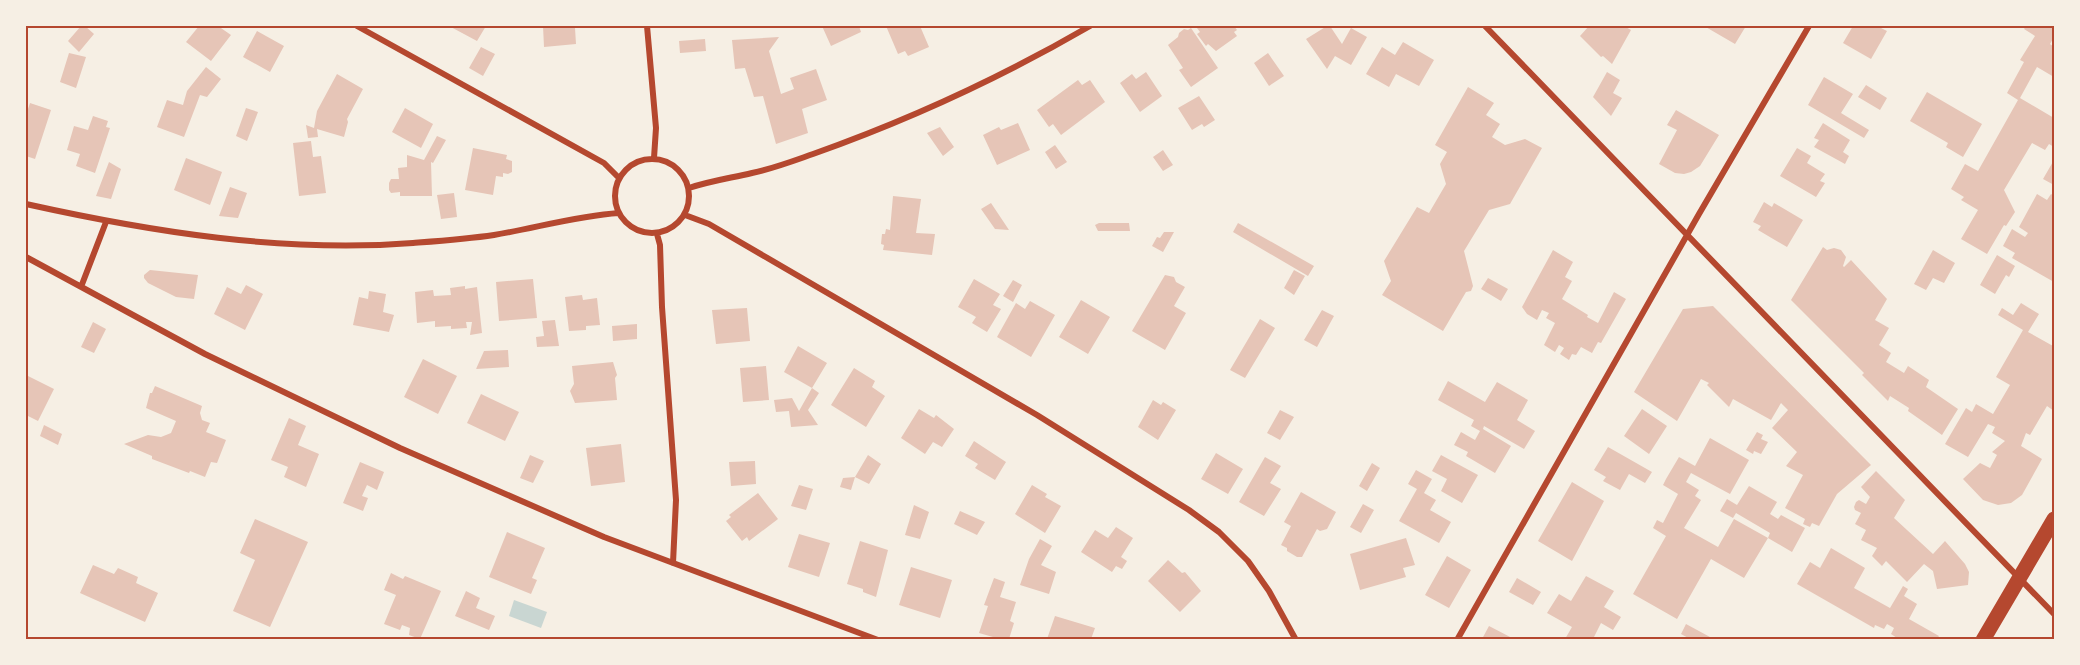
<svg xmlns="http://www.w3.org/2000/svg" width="2080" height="665" font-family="Commissioner,sans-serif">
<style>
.water{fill:#c9d6d2}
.building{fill:#e6c5b7}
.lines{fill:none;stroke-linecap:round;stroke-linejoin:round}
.minor{stroke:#b5482f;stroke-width:6}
.primary{stroke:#b5482f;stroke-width:15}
.neatline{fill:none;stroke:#b5482f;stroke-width:2}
</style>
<rect width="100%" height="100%" fill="#f6efe4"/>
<path class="water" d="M514,600L547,612L541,628L509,616Z"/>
<path class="building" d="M81,26H85L94,34L79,52L68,41Z
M199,26H218L231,35L211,61L186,42Z
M449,26H486L477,41Z
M543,26H580L575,28L576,44L544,47Z
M822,26H859L861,32L831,46Z
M886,26H920L929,47L908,56L905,51L898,54Z
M1201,26H1234L1237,30L1234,32L1237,36L1216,51L1208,44L1206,46L1197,34L1200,32L1197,28Z
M1327,26H1330L1342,44L1351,28L1367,37L1351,65L1335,56L1327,69L1306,39Z
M1589,26H1624L1631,30L1612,64L1603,56L1601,57L1580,36Z
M1704,26H1746L1735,44Z
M1853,26H1877L1887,31L1871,59L1843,43Z
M2026,26H2054V37L2050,44L2054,47V77L2037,67L2020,98L2054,118V147L2049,144L2045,150L2032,143L2004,190L2015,212L2006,226L2004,225L1987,254L1961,239L1978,210L1961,200L1964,197L1951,189L1965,164L1978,171L2018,100L2007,93L2024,62L2020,60L2035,36L2024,29Z
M1191,28L1218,68L1191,87L1179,70L1183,68L1168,45L1178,37L1179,33L1184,29L1188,30Z
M257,31L284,46L270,72L243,57Z
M779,37L769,51L781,94L794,89L790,78L816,69L827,100L802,109L808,133L776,144L763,96L754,97L745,68L735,69L732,40Z
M705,39L706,51L680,53L679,41Z
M1403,42L1434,60L1419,86L1396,74L1389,87L1366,74L1382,47L1395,55Z
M481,47L495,54L483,76L469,68Z
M69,53L86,57L76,88L60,82Z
M1268,53L1284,76L1269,86L1254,63Z
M206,67L221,79L207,97L200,95L184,137L157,127L167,100L183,105L187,91Z
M1146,72L1162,96L1140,112L1120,83L1132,74L1136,79Z
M1607,72L1620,80L1613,93L1622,98L1611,116L1593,97Z
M337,74L363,89L347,119L348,122L344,137L317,129L318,137L308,138L306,125L314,128L317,111Z
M1824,77L1853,94L1841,113L1869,130L1864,138L1808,105Z
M1078,80L1082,85L1090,80L1105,102L1061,135L1053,124L1049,127L1037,110Z
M1866,85L1887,98L1880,110L1858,97Z
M1468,87L1494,103L1486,115L1500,124L1492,137L1505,145L1525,139L1542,148L1510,204L1489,210L1464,251L1473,286L1471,291L1466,292L1443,331L1382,295L1391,281L1384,261L1417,207L1429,213L1446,184L1440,164L1447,152L1435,145Z
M1927,92L1982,124L1963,157L1946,147L1948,143L1910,121Z
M1199,96L1215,120L1204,127L1202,124L1192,130L1178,108Z
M30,103L51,110L35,159L26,156V115Z
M246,108L258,112L247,141L236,136Z
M405,108L433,124L421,148L392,132Z
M1676,110L1719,135L1700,166L1691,172L1684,174L1675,173L1659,164L1677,130L1667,125Z
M93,116L108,121L106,127L110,128L95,173L76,166L80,154L67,150L74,126L88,130Z
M1018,123L1030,150L997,165L983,135L999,127L1001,130Z
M1823,123L1850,140L1843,152L1849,156L1845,164L1814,147L1819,140L1814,138Z
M940,127L954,147L943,156L927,133Z
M437,136L446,140L433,163L431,162L432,196H400V192L391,193L389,190V183L391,179H399L398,168L407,167V155L424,160Z
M311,141L313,157L321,156L326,193L299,196L293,143Z
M1055,145L1067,162L1056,169L1045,152Z
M473,148L507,155L506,159L512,161V172L508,174L503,173V177L496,176L493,195L465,190Z
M1797,148L1811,156L1807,163L1825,174L1820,181L1825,183L1816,197L1780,176Z
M1163,150L1173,165L1163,171L1153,157Z
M186,158L222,172L210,205L174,190Z
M2054,160V185L2043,179Z
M109,162L121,169L111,199L96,196Z
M230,187L247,193L238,218L219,216Z
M454,193L457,217L441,219L437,195Z
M2037,194L2047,200L2051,194L2054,196V282L2012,258L2015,253L2003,246L2012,229L2025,237L2028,233L2019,227Z
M893,196L921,199L916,233L935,234L932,255L883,250L884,245L881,244L882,234H885L886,229L890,230Z
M1764,202L1772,207L1774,203L1803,220L1787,247L1758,230L1761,226L1753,222Z
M991,203L1009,230L995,229L981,209Z
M1099,223H1129L1130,231H1098L1095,225Z
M1238,223L1314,266L1308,276L1233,232Z
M1164,232H1174L1163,252L1152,246L1157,237L1160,238Z
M1823,247L1827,250L1834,248L1841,250L1846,257L1843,266L1844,267L1851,260L1887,299L1875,320L1889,328L1879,345L1891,353L1886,362L1904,373L1908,366L1929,380L1926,387L1958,409L1942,435L1908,411L1909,408L1890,396L1888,401L1862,375L1864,373L1791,300Z
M1553,250L1573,262L1565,277L1572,281L1562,299L1588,315L1587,317L1598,323L1614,292L1626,299L1601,343L1598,342L1592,353L1581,347L1576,355L1572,354L1569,360L1560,354L1564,348L1559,345L1555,352L1544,345L1555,323L1546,318L1549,313L1542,310L1537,320L1527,314L1522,307Z
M1933,250L1955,263L1944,283L1933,278L1926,290L1914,284Z
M1997,255L2015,266L2009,277L2006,275L1995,294L1980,285Z
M150,270L198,275L194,299L176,297L148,283L144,278V275Z
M1294,270L1305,276L1294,295L1284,288Z
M1165,275L1174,277L1176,282L1185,287L1174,306L1186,313L1165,350L1132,331Z
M1488,278L1508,289L1501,301L1481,289Z
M533,279L537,318L499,321L496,282Z
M974,279L1000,294L993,305L1001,309L987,332L972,323L976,317L958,307Z
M1013,280L1022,285L1013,302L1003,296Z
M246,285L263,294L245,330L214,314L227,287L241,294Z
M465,286V289L477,287L482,333L470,335L472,322H466L467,328L451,329V326L435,327V321L417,323L415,292L433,290L434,296L451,295L450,288Z
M369,291L386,294L383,312L394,315L389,332L353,325L359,297L368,299Z
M582,295L583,300L597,298L600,325L586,326V330L569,331L565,297Z
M1081,300L1110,317L1088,354L1059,337Z
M1030,301L1055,315L1031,357L997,337L1016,303L1025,309Z
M2021,303L2039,314L2028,332L2053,346L2054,343V411L2047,406L2030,435L2026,433L2021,446L2042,459L2022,495L2011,503L1998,505L1983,500L1963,479L1980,463L1990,468L1997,455L1992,452L2005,441L1992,433L1995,427L1988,424L1968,457L1945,444L1966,408L1972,412L1976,404L1993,414L2010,385L1996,377L2023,330L1998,315L2002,308L2013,315Z
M1713,306L1871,465L1837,494L1819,526L1812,523L1810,527L1803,524L1805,519L1785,508L1803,475L1786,466L1797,452L1772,428L1788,410L1781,403L1771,420L1733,399L1729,407L1707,385L1709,383L1701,379L1677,421L1634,392L1683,309Z
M747,308L750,341L716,344L712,310Z
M1322,310L1334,316L1317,347L1304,340Z
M1260,319L1275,328L1245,378L1230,370Z
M555,320L559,346L537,347L536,337L544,336L542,321Z
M93,322L106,329L94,353L81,347Z
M637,324V339L613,341L612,326Z
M798,346L827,363L812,388L819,393L808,410L818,425L791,427L789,411L776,412L774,400L792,398L799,411L812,388L784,372Z
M508,350L509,367L476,369L484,351Z
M423,359L457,376L438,414L404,397Z
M613,362L617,375L615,378L617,400L575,403L570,391L574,384L572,366Z
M766,366L769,400L743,402L740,368Z
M854,368L875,381L872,387L885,396L866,427L831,405Z
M26,375L54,389L38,421L26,415Z
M1448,381L1485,402L1497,382L1528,400L1517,420L1535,431L1524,449L1484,426L1483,429L1511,446L1495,473L1466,456L1468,452L1454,445L1461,432L1475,440L1480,431L1471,426L1474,420L1438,400Z
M155,386L202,406L200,413L202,420L210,423L206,432L226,440L217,463L211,462L205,477L190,471L189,473L152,459V456L124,444L148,435L161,437L171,433L176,421L146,408L150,393H152Z
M481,394L519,412L505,441L467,423Z
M1153,400L1161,405L1163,402L1176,410L1158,440L1138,427Z
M919,409L934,418L936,415L954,429L942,447L933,442L925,454L901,438Z
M1642,409L1667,426L1649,454L1624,436Z
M1280,410L1294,417L1280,440L1267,433Z
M289,418L306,426L298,445L319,454L306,487L284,477L288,467L271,460Z
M44,425L62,434L58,445L40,436Z
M1757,432L1763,435L1761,439L1768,442L1761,454L1754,451L1753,454L1746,450Z
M1710,438L1749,460L1730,494L1691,473L1686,482L1699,490L1695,496L1701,500L1684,528L1718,547L1734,519L1768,538L1744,578L1711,559L1677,619L1633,594L1666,536L1653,528L1657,520L1663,523L1678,494L1663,485L1666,479L1679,457L1695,466Z
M974,441L1006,462L995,480L975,468L978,464L965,456Z
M621,444L625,482L591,486L586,448Z
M1608,447L1652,472L1645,483L1629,474L1620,490L1603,481L1606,477L1594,470Z
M1216,453L1243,469L1228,494L1201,479Z
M530,455L544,461L533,483L520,478Z
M868,455L881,464L869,484L855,477L851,490L840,487L843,478L855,477Z
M1441,455L1478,475L1462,503L1441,491L1447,479L1432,471Z
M1265,457L1281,466L1270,483L1281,489L1264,516L1239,502Z
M755,461L756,484L731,486L729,462Z
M360,462L384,472L377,490L367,485L362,496L368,498L363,511L343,503Z
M1372,463L1380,468L1367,491L1359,486Z
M1416,470L1432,479L1424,493L1436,500L1430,510L1451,522L1439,543L1399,521L1417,489L1408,484Z
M1876,471L1905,500L1894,518L1933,554L1945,541L1965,564L1969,572L1968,585L1937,589L1933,571L1924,564L1907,582L1886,561L1882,566L1872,556L1877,548L1861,540L1866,530L1855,524L1861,513L1855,510L1854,507L1856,502L1859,500L1866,504L1870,497L1861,487Z
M1572,482L1604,501L1572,561L1538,541Z
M799,485L813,489L806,510L791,506Z
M1032,485L1047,494L1045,497L1061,506L1045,533L1015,514Z
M1749,486L1777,502L1770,514L1778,519L1781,515L1805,528L1792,552L1768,538L1770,533L1736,513L1733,518L1720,511L1727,499L1737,505Z
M1301,492L1336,512L1327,529L1320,531L1317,529L1302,557H1297L1287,551V548L1281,545L1291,526L1284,522Z
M758,493L778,519L749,541L747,537L742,541L726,521L731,517L729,515Z
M1363,504L1374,510L1361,533L1350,527Z
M914,505L929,512L920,539L905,535Z
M960,511L985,522L977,535L954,524Z
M255,519L308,542L270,627L233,611L255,560L240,553Z
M1116,527L1133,538L1121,557L1127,561L1122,569L1116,566L1112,572L1081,552L1095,530L1108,538Z
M507,532L545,548L532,578L537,580L531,594L489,577Z
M799,534L830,543L819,577L788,567Z
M1406,538L1415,565L1403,568L1406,577L1360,590L1350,554Z
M1040,539L1052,546L1041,565L1056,572L1049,594L1020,585L1029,559Z
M860,541L888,550L876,597L863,592V589L847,584Z
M1831,548L1865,568L1854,588L1890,608L1903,586L1908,589L1904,596L1917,604L1909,619L1939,636L1937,639H1896L1897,638L1891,634L1894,628L1887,624L1884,629L1875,625L1874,628L1797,584L1810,562L1820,568Z
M1447,556L1471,570L1449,608L1425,595Z
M1168,560L1182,573L1185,572L1201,591L1180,612L1148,581Z
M93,565L114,574L118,568L138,577L136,583L158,593L145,622L80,593Z
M911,567L952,580L940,618L899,605Z
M391,573L403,579L405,576L441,591L420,639L409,635L410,628L402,625L400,630L384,624L396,595L384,590Z
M1586,576L1614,591L1604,607L1621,617L1613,630L1601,623L1593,639H1565L1572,627L1547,613L1559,594L1571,601Z
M994,578L1005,582L1000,597L1016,602L1010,621L1014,623L1009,639H1000L979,633L988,606L984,605Z
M1517,578L1541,592L1533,605L1509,592Z
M466,591L480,598L476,608L495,616L489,630L455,616Z
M1055,616L1095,628L1091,639H1047Z
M1686,624L1710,637L1709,639H1690L1681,634Z
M1489,626L1514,639H1482Z"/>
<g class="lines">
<path class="minor" d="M357,26L604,163L619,178
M647,26L656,128L654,158
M1485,26L2054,614
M615 196a37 37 0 1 1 74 0a37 37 0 1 1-74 0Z
M689,188C710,181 731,178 752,173C772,169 793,161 813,154C909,120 1002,77 1090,26
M26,204C152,232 283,253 413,243C439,241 467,239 494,235C536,228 576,216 619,213
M685,215L709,224L1037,415L1189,510L1219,532L1248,561L1269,591L1296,640
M657,234L660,245L662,307L676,500L673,563
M26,257L205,354L400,448L604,537L878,640
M81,287L106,222
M1457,640L1699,214L1809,26"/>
<path class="primary" d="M1983,640L2054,519"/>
</g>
<rect width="2080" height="665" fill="none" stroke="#f6efe4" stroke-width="54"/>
<rect x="27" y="27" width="2026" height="611" class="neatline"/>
</svg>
